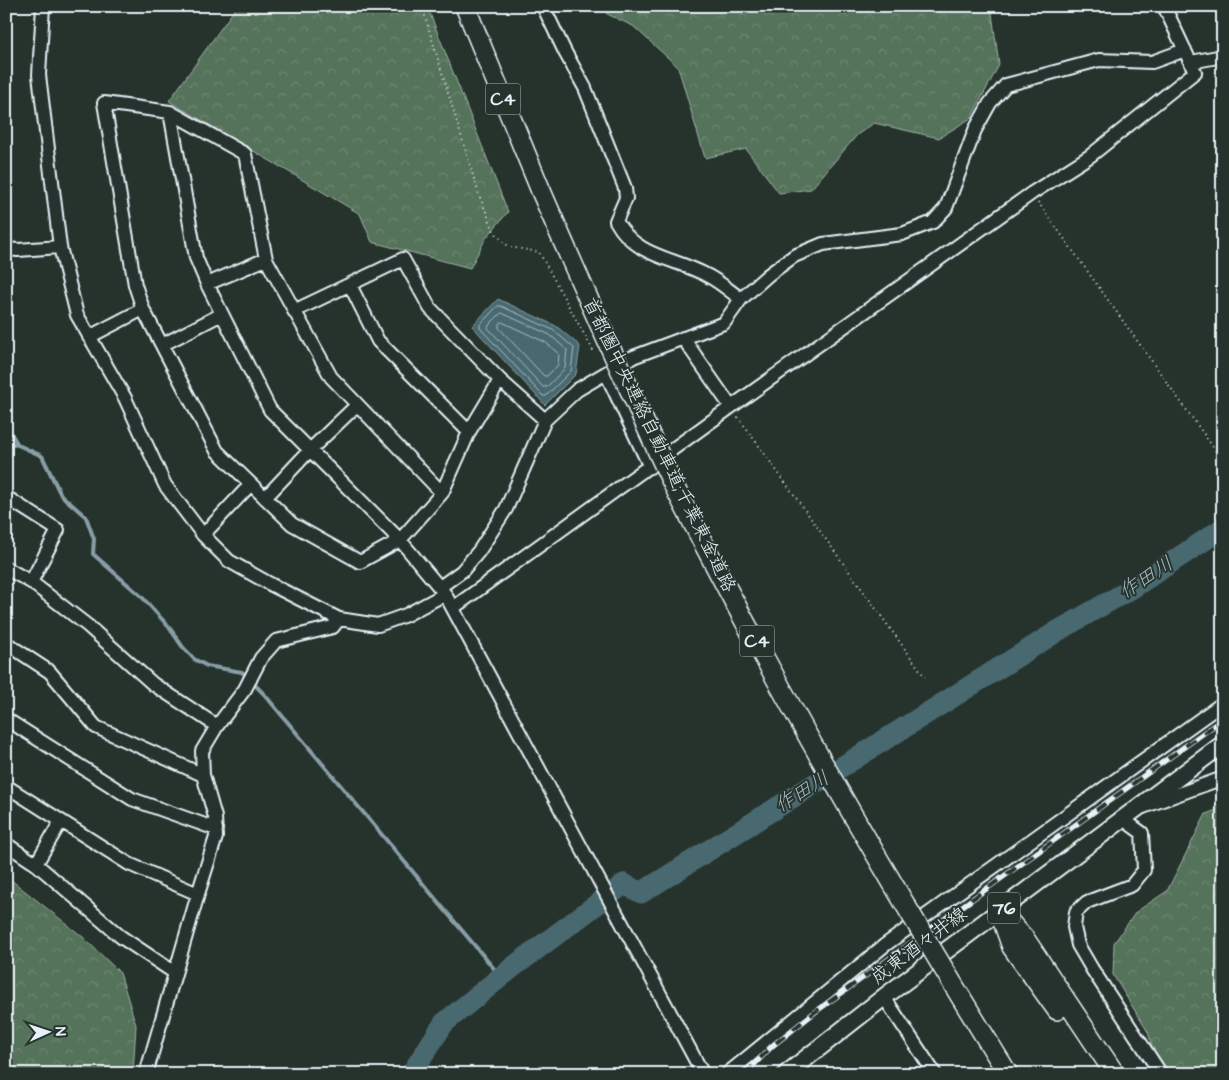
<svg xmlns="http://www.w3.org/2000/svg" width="1229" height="1080" font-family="'Architects Daughter','Klee One',sans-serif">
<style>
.forest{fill:url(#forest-crowns);stroke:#9eb2a9}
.water{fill:#4a6970;stroke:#899fa6}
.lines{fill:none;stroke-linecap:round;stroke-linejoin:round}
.shore{stroke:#a9bbc2;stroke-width:1}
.stream{stroke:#899fa6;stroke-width:4}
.river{stroke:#4a6970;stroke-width:21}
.minor-casing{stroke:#e8f1f8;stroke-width:16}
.major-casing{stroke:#e8f1f8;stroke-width:20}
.highway-casing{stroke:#e8f1f8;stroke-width:22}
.path{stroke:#e8f1f8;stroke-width:2;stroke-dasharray:1 4;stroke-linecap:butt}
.minor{stroke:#26332d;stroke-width:12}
.major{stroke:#26332d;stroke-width:16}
.highway{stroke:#26332d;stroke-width:19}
.rail-casing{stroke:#e8f1f8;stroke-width:5.5}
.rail{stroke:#26332d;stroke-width:4;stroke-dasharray:11;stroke-linecap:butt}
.highway-bridge-casing{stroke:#e8f1f8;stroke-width:22;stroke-linecap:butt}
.highway-bridge{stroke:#26332d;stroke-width:19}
.labels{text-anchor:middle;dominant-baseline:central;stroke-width:4;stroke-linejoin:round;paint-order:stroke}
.shield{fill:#26332d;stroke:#aeb8bb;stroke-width:1}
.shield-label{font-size:18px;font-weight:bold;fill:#e8f1f8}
.street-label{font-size:19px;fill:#e8f1f8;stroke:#26332d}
.water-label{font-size:20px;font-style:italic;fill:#a9bbc2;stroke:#26332d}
</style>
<defs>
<pattern id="forest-crowns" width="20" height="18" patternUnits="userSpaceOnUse" patternTransform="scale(1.25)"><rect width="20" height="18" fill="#55725a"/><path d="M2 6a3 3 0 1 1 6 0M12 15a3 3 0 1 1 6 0" fill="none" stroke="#6d8772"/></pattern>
</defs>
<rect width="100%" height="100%" fill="#26332d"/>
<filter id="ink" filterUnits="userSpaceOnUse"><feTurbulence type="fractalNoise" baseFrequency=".02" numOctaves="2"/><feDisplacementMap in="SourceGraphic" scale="10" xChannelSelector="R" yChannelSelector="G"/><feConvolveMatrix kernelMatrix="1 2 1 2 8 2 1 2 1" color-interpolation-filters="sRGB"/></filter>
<g filter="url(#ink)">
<path class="forest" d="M237,6H427L508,212L486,238L470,268L372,242L360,214L169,101Z
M604,6H991L999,65L971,118L939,138L874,123L857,135L811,189L779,193L746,149L705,158L678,67L633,26L607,14Z
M1223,804V1074H1160L1148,1032L1113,975L1114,943L1136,912L1167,891L1206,814L1216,810Z
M6,876L83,937L120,973L136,1025L133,1074H6Z"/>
<path class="water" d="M498,299L556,326L580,346L576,374L545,405L472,326Z"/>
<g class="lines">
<path class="shore" d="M498,306H501L553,330L574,348L571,371L546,396H543L480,328V325Z
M502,313L550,335L567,350L565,368L547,387H543L488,328L489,325L500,314Z
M502,322L545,342L559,354L558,365L547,376H544L499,328V325Z"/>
<path class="stream" d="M6,425L18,445
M6,442L18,445L42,456L61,495L86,517L94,539L93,554L142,597L169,627L182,646L194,659L207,666L242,672L264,694L501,977"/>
<path class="river" d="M411,1074L444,1023L513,967L624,884L641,893L1061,629L1131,589L1223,528"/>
<defs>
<path id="minor" d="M43,6L39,75L60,247L77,315L125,398L165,485L203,535L229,561L270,584L339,619L378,625L406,615L445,594
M543,6L565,52L585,88L625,188L626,198L616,221C637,259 676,257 710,277C721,283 731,292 741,299
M1191,62L1223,56
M170,112L196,258L207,284L270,410L400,540L445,594L703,1074
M6,249L18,250L60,247
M207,284L266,259
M350,285L378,341L469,432
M294,311L403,259L430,308L500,380L545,420
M89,337L143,309
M683,338L731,407
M162,345L222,314
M606,373L650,467
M442,493L331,377L266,259L245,154L170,112L104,103L135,285L143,309L217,451L292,524L360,562L400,540L442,493L469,432L500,380
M6,497L58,530L31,582
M265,498L310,450L357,405
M203,535L251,484
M6,568L31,582L88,626L153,684L217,726
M440,587L462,571L479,551L506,509L545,420L577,390L633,357L724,323L741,299L768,275L794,256L823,244L902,234L933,222L946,208L975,130L990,103L1006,85L1099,60L1152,62L1185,50
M453,608L731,407L1032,193L1090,156L1195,72L1164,6
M6,643L50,672L96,727L203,775
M6,719L132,799L216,829
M6,786L129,864L198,894
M1143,807L1223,778
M1123,819L1142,833L1144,870L1132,885L1087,902L1076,912L1074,927L1078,945L1092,969L1161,1074
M6,844L36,864L121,937L175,973
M36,864L61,821
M884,997L935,1074
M146,1074L198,894L216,837L215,817L203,775L202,751L217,726L245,689L261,658L276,641L333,627L339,619
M727,1074L885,945L1223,703"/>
<path id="major" d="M786,1074L884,997L1223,744"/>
<path id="highway" d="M465,6L541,191
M1000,911L1025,939L1115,1074
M1002,919L1012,947L1057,1010"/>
</defs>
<use href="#minor" class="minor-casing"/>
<use href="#major" class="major-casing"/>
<use href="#highway" class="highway-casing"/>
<path class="path" d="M422,6L479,195L494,231L503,242L510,247L539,252L595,354
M1038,202L1223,461
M738,417L925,677"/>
<use href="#minor" class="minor"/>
<use href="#major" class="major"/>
<use href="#highway" class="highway"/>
<defs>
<path id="rail" d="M745,1074L772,1046L815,1012L1223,719"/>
</defs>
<use href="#rail" class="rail-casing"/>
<use href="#rail" class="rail"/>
<defs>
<path id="highway-bridge" d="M541,191C571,260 601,329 633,397C646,426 659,455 673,484C775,686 889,882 1008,1074"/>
</defs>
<use href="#highway-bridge" class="highway-bridge-casing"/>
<use href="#highway-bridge" class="highway-bridge"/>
</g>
</g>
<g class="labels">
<g class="shield">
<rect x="485.5" y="83.5" width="35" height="31" rx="4"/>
<rect x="739.5" y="625.5" width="35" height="31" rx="4"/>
<rect x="988" y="892.5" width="32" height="31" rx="4"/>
</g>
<g class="shield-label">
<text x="503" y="99">C4</text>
<text x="757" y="641">C4</text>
<text x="1004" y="908">76</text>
</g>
<g class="street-label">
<text transform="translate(659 445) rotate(64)">首都圏中央連絡自動車道;千葉東金道路</text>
<text transform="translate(919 946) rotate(-37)">成東酒々井線</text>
</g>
<g class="water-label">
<text transform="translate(1146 578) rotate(-33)">作田川</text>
<text transform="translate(802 792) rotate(-32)">作田川</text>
</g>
</g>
<rect width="1229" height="1080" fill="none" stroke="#26332d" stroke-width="25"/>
<rect x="12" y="12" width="1204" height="1055" fill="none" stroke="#e8f1f8" stroke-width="2" filter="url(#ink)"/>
<g transform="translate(48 1032) rotate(87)" stroke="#26332d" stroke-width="4" paint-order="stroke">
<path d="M0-4L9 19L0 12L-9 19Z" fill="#e8f1f8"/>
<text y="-8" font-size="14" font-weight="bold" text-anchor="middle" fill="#e8f1f8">N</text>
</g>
</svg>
